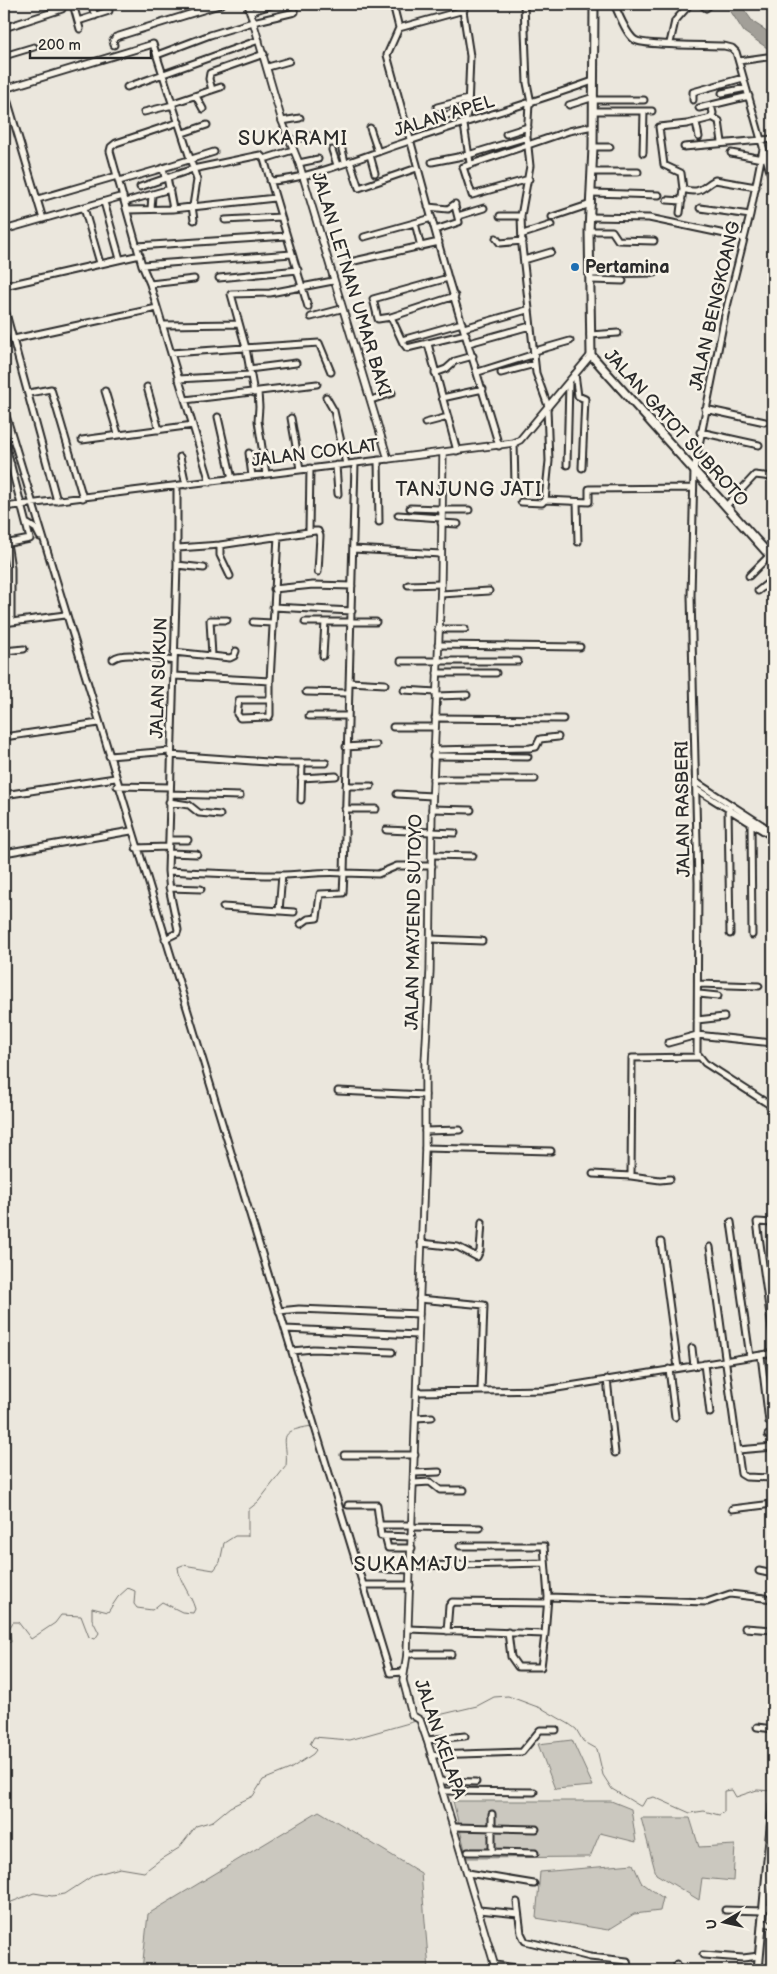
<svg xmlns="http://www.w3.org/2000/svg" width="777" height="1974" font-family="'Balsamiq Sans',sans-serif">
<style>
.green{fill:#cbc8bf;stroke:#7b7a75}
.water{fill:#a29f98;stroke:#72716c}
.lines{fill:none;stroke-linecap:round;stroke-linejoin:round}
.stream{stroke:#72716c;stroke-width:1}
.minor-casing{stroke:#2b2b2b;stroke-width:9}
.tertiary-casing{stroke:#2b2b2b;stroke-width:9}
.secondary-casing{stroke:#2b2b2b;stroke-width:11}
.minor{stroke:#f7f3e8;stroke-width:5}
.tertiary{stroke:#f7f3e8;stroke-width:5.5}
.secondary{stroke:#f7f3e8;stroke-width:7}
.poi-dot{fill:#1f6fb2;stroke:#f7f3e8;stroke-width:2}
.labels{text-anchor:middle;dominant-baseline:central;stroke-width:5;stroke-linejoin:round;paint-order:stroke}
.street-label{font-size:18px;fill:#2b2b2b;stroke:#f7f3e8}
.poi-label{font-size:18px;font-weight:bold;fill:#2b2b2b;stroke:#f7f3e8;text-anchor:start}
.quarter-label{font-size:20px;letter-spacing:1px;fill:#2b2b2b;stroke:#f7f3e8}
</style>
<rect width="100%" height="100%" fill="#ebe7dd"/>
<filter id="ink" filterUnits="userSpaceOnUse"><feTurbulence type="fractalNoise" baseFrequency=".02" numOctaves="2"/><feDisplacementMap in="SourceGraphic" scale="10" xChannelSelector="R" yChannelSelector="G"/><feConvolveMatrix kernelMatrix="1 2 1 2 8 2 1 2 1" color-interpolation-filters="sRGB"/></filter>
<g filter="url(#ink)">
<path class="green" d="M572,1740L593,1786L555,1789L538,1744Z
M453,1801H611L631,1809L636,1842L600,1833L590,1857L467,1858Z
M319,1811L421,1873L429,1970H142L148,1914Z
M641,1818H690L699,1847L735,1845L733,1881L702,1878L699,1900L656,1874Z
M633,1864L641,1882L663,1898L660,1911L634,1914L608,1930L536,1918L540,1872Z"/>
<path class="water" d="M726,4H740L753,22L773,35V52L744,32Z"/>
<g class="lines">
<path class="stream" d="M4,1644L11,1642L9,1629L13,1622H18L31,1639L55,1623L61,1615L81,1616L89,1637L95,1639L99,1633L92,1619V1608L108,1612L118,1597L128,1588L135,1591L134,1604L137,1608L152,1610L162,1602L182,1612L193,1613L195,1609C191,1594 179,1582 178,1567L183,1565L214,1570L220,1562L224,1543L235,1536H248V1510L258,1502L286,1466C289,1438 273,1432 312,1426
M422,1719L477,1706L494,1697L508,1696L543,1709L569,1724L576,1729L583,1741L597,1749L603,1775L612,1789L640,1806H642L646,1799L654,1797L690,1813L704,1811L719,1815L724,1812V1791L732,1790L736,1797L757,1790L773,1791
M4,1905L34,1893L52,1896L65,1894L94,1875L120,1868L144,1872L161,1859L179,1848L196,1826L213,1821L230,1807L253,1796L263,1780L290,1769L313,1754L316,1750L310,1744L314,1737L349,1740L416,1721"/>
<defs>
<path id="minor" d="M73,4L80,29
M91,4L95,16
M393,4L399,28L387,55L448,278L499,446
M462,4L470,56L468,109L464,125L470,163
M524,4L527,83L531,103
M614,4C619,14 626,34 635,40C644,46 708,45 724,46L732,48L736,52L773,182
M701,4L706,8L711,4
M772,4L773,6
M250,12L274,4
M78,21L109,11
M253,22L295,12
M4,28L62,9
M399,28L464,10
M670,43L675,21L690,4
M114,45L113,41L116,37L222,4
M157,55L210,35L253,22
M4,56L34,47
M739,61L767,57
M268,67L289,61
M127,87L259,40
M4,89L153,44L197,180L193,206
M4,89L43,219
M212,90L209,79L210,73L264,54
M722,93L746,88
M196,96L203,109
M593,100H644
M693,100V92L743,78
M173,103L221,87
M529,104L527,137L530,166L521,216L522,246L536,373L548,406
M569,105L594,97
M711,105L713,113L711,118L687,124L659,127L664,165L681,173L683,189C701,195 702,187 715,180L756,187
M437,107L468,99
M699,108L749,96
M593,111H652
M144,112L173,105
M443,116L468,109
M712,117L719,121L722,142
M282,121L300,118
M179,122L116,143L111,147L110,151L142,265L150,284L210,482
M696,122L699,137
M370,128L378,152
M183,133L207,125
M506,134L528,127
M339,137L345,162
M290,141L309,136
M593,147H610
M684,147L773,139
M763,149L750,215L725,315L694,470L691,596L698,883L697,1053L705,1063L773,1107
M332,150L337,165
M643,153L644,111
M731,153L762,159
M370,155L375,173
M264,159L293,150
M350,161L359,188L417,168
M432,162L468,155L527,137
M299,163L318,159
M592,172H638
M167,177L173,209
M165,178L163,168L214,152
M529,179L472,195L463,167L569,131L593,126
M119,181L164,168
M270,181C311,179 369,154 409,141C470,120 532,103 593,81
M140,187L193,169L260,155L264,159L308,307
M592,193L659,195
M38,199L117,176
M667,200L682,201
M104,202L120,259
M125,202L170,189
M192,206L194,220
M428,207L448,209L455,204
M84,208L100,263
M700,208L750,215
M151,209L152,195
M127,210L173,209L275,198
M680,213L683,189
M458,216L484,208
M500,216H521
M552,217L591,204
M590,217L649,218L744,238
M225,220L281,217
M415,223L421,247
M4,230L123,196
M435,230L459,222L455,206
M589,231H612L618,240L654,241
M523,234L551,225
M364,237L432,218
M496,238L500,243L523,241
M137,246L287,236
M524,260L551,252
M350,262L439,242
M142,265L292,254
M591,274L655,273
M219,278L298,270
M591,280L623,281
M150,284L194,279
M4,286L140,255
M455,296L391,317L403,343L407,348L466,334
M4,306L57,501
M311,317L341,309
M391,317L378,319L373,299L448,278
M163,325L239,324
M464,328L527,310
M590,335L618,333
M14,339L157,308
M402,340L462,323
M469,343L530,326
M428,344L457,451
M535,351L570,341
M171,353L319,343L331,372
M249,369L296,363
M478,372L535,354
M435,373L446,369L455,361L473,356
M501,373L535,364
M575,374L578,396L585,399L582,468
M178,379L250,375
M147,387L159,430
M105,391L118,434
M258,392L259,407L258,421L266,474
M29,393L51,389L83,498
M254,393L246,348L231,294L270,293L333,281
M326,397L334,411L346,464
M442,398L483,389
M185,400L317,384
M371,400L392,393
M4,409L390,1673L403,1672
M705,409L765,422
M218,417L232,479
M291,418L300,469
M425,423L448,417
M700,432L759,445
M4,439L30,539L4,544
M82,440L193,425
M514,443L515,484
M249,453L252,476
M180,457L186,485
M378,460L379,522
M355,463L344,873L378,874L397,866H432
M4,465L11,464
M336,465L338,494
M567,465L569,382
M545,500L589,502V489L692,488
M521,502L542,503L545,500L549,461L547,408
M577,502L578,542
M726,506L755,475L773,477
M4,507L388,459
M410,508L441,509
M441,510H469
M398,515L441,518
M441,523L458,524
M28,524L36,529L40,537
M309,531L310,468
M7,543L11,568V622
M178,548L220,545
M353,549L441,554
M177,565L204,568
M230,576L220,555V545L315,531H318L320,536L318,572
M749,576L770,555
M408,585L441,584
M274,589L313,585L352,586
M758,591L773,579
M441,594L489,591
M273,607L352,611
M253,622L272,623
M305,622H325
M4,623L65,615
M438,629H465
M438,645L580,647
M4,651L24,649
M174,652L230,658L234,656L236,651
M212,656L210,620H227
M323,656L325,622H376
M113,659C125,650 159,659 174,661
M401,661H518
M437,673H496
M174,676L270,681V715L269,717L240,718L237,714L239,700H270
M270,681L278,536
M349,682L385,684
M404,690L436,692
M306,692L348,693
M436,696L467,695
M309,716H347
M435,718L563,719
M393,727H435
M4,737L99,723
M346,747L376,745
M434,750L530,748L536,747L540,739L558,737
M170,755L281,763H326
M109,756L170,751
M433,756L528,757
M301,778L336,776
M433,779H535
M696,782L773,832
M117,786L170,787
M346,786H371
M696,789L773,837
M170,794L240,796
M397,794L432,796
M4,795L115,778
M301,800L302,764
M169,802L189,805L199,813L220,815
M728,808L730,934
M345,809H376
M432,809L471,810
M751,823L752,935
M386,830L455,833
M169,840H188
M136,848L168,847
M4,853L131,831
M168,853L197,854
M432,855L473,856
M168,871C205,873 242,875 279,875C301,875 322,871 344,873L343,893L320,894L317,918L308,919L301,924
M169,888L201,889
M223,907L294,912
M279,911L282,875
M165,939L177,933L178,930L170,892L168,871L177,565V486
M431,939L482,941
M699,984L759,986
M699,994L718,996
M697,1020L724,1017
M668,1043L697,1035L773,1043
M338,1091L425,1095
M425,1131L460,1130
M425,1148L551,1151
M593,1174L631,1176
M670,1179L660,1180L631,1176L632,1058L699,1057
M731,1222L750,1357
M773,1223L757,1222L773,1336
M661,1242L678,1368
M421,1243L458,1247L477,1257L480,1251L482,1222
M710,1247L741,1474L746,1477L773,1478
M419,1299L484,1305L481,1391
M279,1311L299,1309L419,1314
M285,1329L418,1335
M692,1348L694,1366
M292,1351L313,1349L392,1352
M761,1355L769,1422
M704,1364L710,1413
M669,1369L675,1417
M607,1379L615,1453
M417,1392L545,1390L773,1353
M416,1418L432,1417
M768,1435L773,1436
M738,1450L773,1447
M344,1455H415
M414,1473L439,1472
M414,1483L430,1482L440,1490H464
M348,1505H377L381,1536L412,1537
M732,1509L773,1504
M379,1525H412
M412,1527L480,1528
M385,1536L388,1548H412
M411,1566L545,1563
M380,1569L411,1570
M759,1571L773,1574
M364,1585H410
M548,1597L707,1602L730,1594L773,1599
M745,1628L773,1630
M408,1629L545,1634L548,1597L544,1546H460
M447,1631L449,1606L452,1602L547,1603
M508,1632L511,1657L518,1667H541L545,1634
M407,1654H451
M757,1727L773,1729
M444,1739L445,1756
M427,1740L465,1736
M431,1755L522,1752L540,1730H556
M440,1781L476,1782
M442,1791L534,1792
M454,1827L536,1829
M468,1852H492V1814
M492,1852L535,1853
M468,1873L534,1884
M517,1902L521,1933L525,1941L590,1957L627,1961L629,1970
M764,1907L773,1908
M479,1910L518,1914
M725,1910L764,1911
M762,1922L773,1925
M703,1955L743,1958L759,1956
M495,1965L533,1970
M677,1970V1964"/>
<path id="tertiary" d="M248,4L282,121L299,163L388,459L514,443L520,440L591,355
M443,453L441,584L432,809L430,971L425,1062V1148L407,1654L403,1680L412,1715L420,1720L427,1740L496,1970"/>
<path id="secondary" d="M594,4L593,147L589,231L591,355L773,559
M758,1970L773,1805"/>
</defs>
<use href="#minor" class="minor-casing"/>
<use href="#tertiary" class="tertiary-casing"/>
<use href="#secondary" class="secondary-casing"/>
<use href="#minor" class="minor"/>
<use href="#tertiary" class="tertiary"/>
<use href="#secondary" class="secondary"/>
</g>
</g>
<circle class="poi-dot" cx="575" cy="267" r="5"/>
<g class="labels">
<g class="street-label">
<text transform="translate(444 116) rotate(-17)">JALAN APEL</text>
<text transform="translate(351 284) rotate(73)">JALAN LETNAN UMAR BAKI</text>
<text transform="translate(715 306) rotate(-77)">JALAN BENGKOANG</text>
<text transform="translate(676 428) rotate(48)">JALAN GATOT SUBROTO</text>
<text transform="translate(315 453) rotate(-7)">JALAN COKLAT</text>
<text transform="translate(159 678) rotate(-88)">JALAN SUKUN</text>
<text transform="translate(683 809) rotate(-91)">JALAN RASBERI</text>
<text transform="translate(414 922) rotate(-89)">JALAN MAYJEND SUTOYO</text>
<text transform="translate(440 1739) rotate(71)">JALAN KELAPA</text>
</g>
<g class="poi-label">
<text x="585" y="267">Pertamina</text>
</g>
<g class="quarter-label">
<text x="293" y="139">SUKARAMI</text>
<text x="469" y="490">TANJUNG JATI</text>
<text x="411" y="1565">SUKAMAJU</text>
</g>
</g>
<rect width="777" height="1974" fill="none" stroke="#f7f3e8" stroke-width="20"/>
<rect x="10" y="10" width="757" height="1954" fill="none" stroke="#2b2b2b" stroke-width="2" filter="url(#ink)"/>
<g transform="translate(724 1922) rotate(261)" stroke="#f7f3e8" stroke-width="4" paint-order="stroke">
<path d="M0-4L9 19L0 12L-9 19Z" fill="#2b2b2b"/>
<text y="-8" font-size="14" font-weight="bold" text-anchor="middle" fill="#2b2b2b">U</text>
</g>
<path d="M30 50v8h121v-8" fill="none" stroke="#2b2b2b" stroke-width="2.5"/>
<text x="38" y="50" font-size="15" fill="#2b2b2b" stroke="#f7f3e8" stroke-width="4" paint-order="stroke">200 m</text>
</svg>
